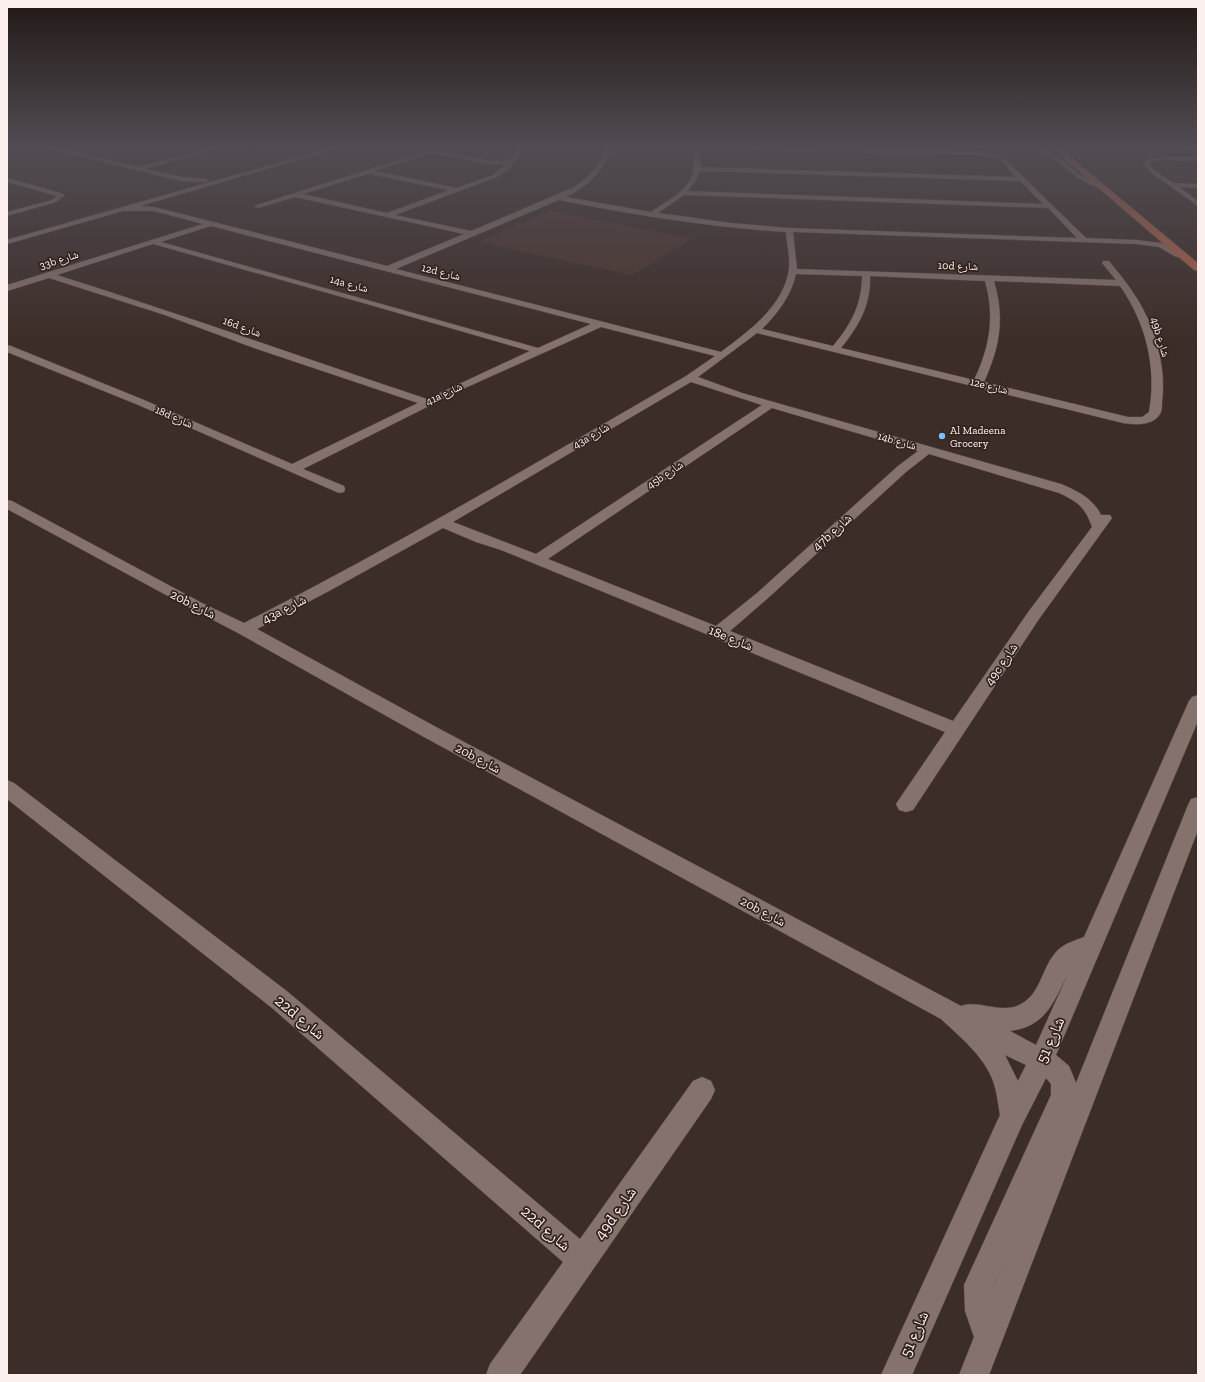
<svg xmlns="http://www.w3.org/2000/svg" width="1205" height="1382" font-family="'Zilla Slab','Noto Naskh Arabic',serif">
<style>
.built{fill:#4b342d}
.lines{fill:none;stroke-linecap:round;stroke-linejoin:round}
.minor-casing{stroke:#574a45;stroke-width:1}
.major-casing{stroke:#574a45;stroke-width:1}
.minor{fill:#85726c;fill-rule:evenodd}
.major{fill:#b1634a;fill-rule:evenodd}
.poi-dot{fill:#7ebdf9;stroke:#32231e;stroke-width:1.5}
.labels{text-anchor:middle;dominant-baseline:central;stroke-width:3.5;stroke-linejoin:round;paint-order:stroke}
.far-street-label{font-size:11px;fill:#fbf0ed;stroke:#32231e}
.far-poi-label{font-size:11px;fill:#fbf0ed;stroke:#32231e;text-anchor:start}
.street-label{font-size:13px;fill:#fbf0ed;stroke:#32231e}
.near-street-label{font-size:16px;fill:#fbf0ed;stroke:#32231e}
</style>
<rect width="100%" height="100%" fill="#3d2d28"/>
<path class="built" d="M549,211L560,212L693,239L632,275L478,242Z"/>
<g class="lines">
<defs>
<path id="minor" d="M46,148H56L138,167L211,148H220L145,169L181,177L207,179V181L205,182L181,181Z
M330,148H339L140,206L154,207L387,266L464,234L295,197L258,208L254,206L436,148H445L439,151L488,160L509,161L518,148H524L509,169L497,177L395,215L471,231L572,188C589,178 599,166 607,148H613C603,170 588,187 566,197L651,212C665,202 689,191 693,172C694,165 694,156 695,148H701L700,167L1016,177L999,159L980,155L755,150L752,148H829L980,151L1003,157L1086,238L1136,240L1161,243L1189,257L1185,259L1174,256L1159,247L1136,244L793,232L797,269L1116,280L1102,263L1103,261H1109C1122,277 1135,293 1144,311C1158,338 1166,372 1162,402C1162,406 1162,411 1160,414C1153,426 1135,425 1123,423L757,333L698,377L742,393L1061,484C1077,491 1093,498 1101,515H1110L1112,518L1039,619L913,810L906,812L899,810L896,804L945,732L501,550L476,542L443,528L329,591L257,629L436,727L961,1006C978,999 1002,1015 1021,1004C1042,993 1042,964 1059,949C1066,943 1076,940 1084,937L1189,701L1192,697L1198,695V721L1056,1055L1069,1066L1076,1083L1188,805L1191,799L1198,797V830L989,1375H959L974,1337L965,1311L964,1285L1051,1095V1084L1046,1078L1022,1125L912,1375H881L1000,1115C998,1104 997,1092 993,1081C984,1056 960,1037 941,1019L424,737L238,633L192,609L7,509V500L12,501L202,603L244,623C395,546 540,461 686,376L715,356L601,327L465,388L303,469L344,486L345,489L344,492L339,493L136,404L7,352V345L11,346L144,400L292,464L418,403L257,349L165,315L49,278L7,291V285L203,224L154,211H123L7,244V240ZM432,153L488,164L506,165L493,175L456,188L375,171ZM700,171L1020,181L1043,204L688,191L696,180ZM368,174H369L449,190L387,213L303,194ZM684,195L1048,208L1077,238L789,228L731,223L658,213ZM559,200C634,215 709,227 786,232C787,244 790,257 789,269C784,306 749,331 721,352L396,269ZM211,226L591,324L538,348L161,242ZM153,244L367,304L530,351L427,399C303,358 181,314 57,275ZM796,274L862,276C862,304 851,325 833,346L762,329C778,313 791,296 796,274ZM870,276L985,281C995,316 990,347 974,380L841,348C859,326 871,305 870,276ZM994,281L1120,286C1146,323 1157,367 1149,412L1142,417H1128L984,382C1000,346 1005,319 994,281ZM691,382L762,405L536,554L453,522ZM772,408L918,451L898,466L757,593L716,626L548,559ZM929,454L1059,493C1078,502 1085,507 1092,527L1029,611L953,721L730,631L767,599L906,472ZM1068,974L1036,1045L1010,1031C1047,1026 1053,1002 1068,974ZM1005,1055L1026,1065L1018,1081ZM1005,1259L993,1289L994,1286Z
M1033,148C1055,147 1067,168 1085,177C1092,180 1100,181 1105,186C1094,195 1058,161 1047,154C1043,152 1037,151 1033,148Z
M1163,156L1198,157V161L1163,160L1149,163L1153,169L1173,183L1198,184V188L1179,187L1198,201V206L1149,171L1142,162Z
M7,178L64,194L65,195L56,202L7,216V212L52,200L57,196L7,182Z
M7,780L14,783L288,992L580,1239L693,1081L702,1077L711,1081L715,1090L711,1099L520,1375H486L490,1364L563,1262L272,1008L7,799Z"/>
<path id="major" d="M1052,148H1060L1198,263V271L1194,270Z
M1183,148H1198V151L1187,150Z"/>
</defs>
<use href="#minor" class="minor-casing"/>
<use href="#major" class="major-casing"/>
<use href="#minor" class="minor"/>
<use href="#major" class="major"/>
</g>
<linearGradient id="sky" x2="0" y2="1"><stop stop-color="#221916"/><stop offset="0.43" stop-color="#514c53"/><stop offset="1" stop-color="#514c53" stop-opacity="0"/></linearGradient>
<rect width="1205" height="341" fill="url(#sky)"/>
<circle class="poi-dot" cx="942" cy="436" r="4"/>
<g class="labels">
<g class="far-street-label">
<text transform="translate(59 260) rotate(-17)">33b شارع</text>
<text transform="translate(958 266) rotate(2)">10d شارع</text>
<text transform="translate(441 272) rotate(14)">12d شارع</text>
<text transform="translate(349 284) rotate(15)">14a شارع</text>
<text transform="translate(242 327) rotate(20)">16d شارع</text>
<text transform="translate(1160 337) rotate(73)">49b شارع</text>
<text transform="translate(989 386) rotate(14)">12e شارع</text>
<text transform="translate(444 394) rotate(-25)">41a شارع</text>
<text transform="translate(174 417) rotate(24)">18d شارع</text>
<text transform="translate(591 436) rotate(-30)">43a شارع</text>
<text transform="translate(897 441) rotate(16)">14b شارع</text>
<text transform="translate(665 475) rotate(-34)">45b شارع</text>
</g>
<g class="far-poi-label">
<text x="950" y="430">Al Madeena<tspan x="950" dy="13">Grocery</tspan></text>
</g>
<g class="street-label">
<text transform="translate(832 532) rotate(-42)">47b شارع</text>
<text transform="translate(193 604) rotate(27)">20b شارع</text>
<text transform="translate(284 609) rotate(-27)">43a شارع</text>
<text transform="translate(731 638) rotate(22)">18e شارع</text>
<text transform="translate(1001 664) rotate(-56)">49c شارع</text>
<text transform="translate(478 758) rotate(28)">20b شارع</text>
<text transform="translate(763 911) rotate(28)">20b شارع</text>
</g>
<g class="near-street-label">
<text transform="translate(300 1017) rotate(40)">22d شارع</text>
<text transform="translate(1050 1040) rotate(-66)">شارع 51</text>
<text transform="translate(615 1213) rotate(-55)">49d شارع</text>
<text transform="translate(546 1228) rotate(41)">22d شارع</text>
<text transform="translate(914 1334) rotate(-66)">شارع 51</text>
</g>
</g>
<rect width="1205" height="1382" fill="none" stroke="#fbf0ed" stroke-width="16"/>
</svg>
